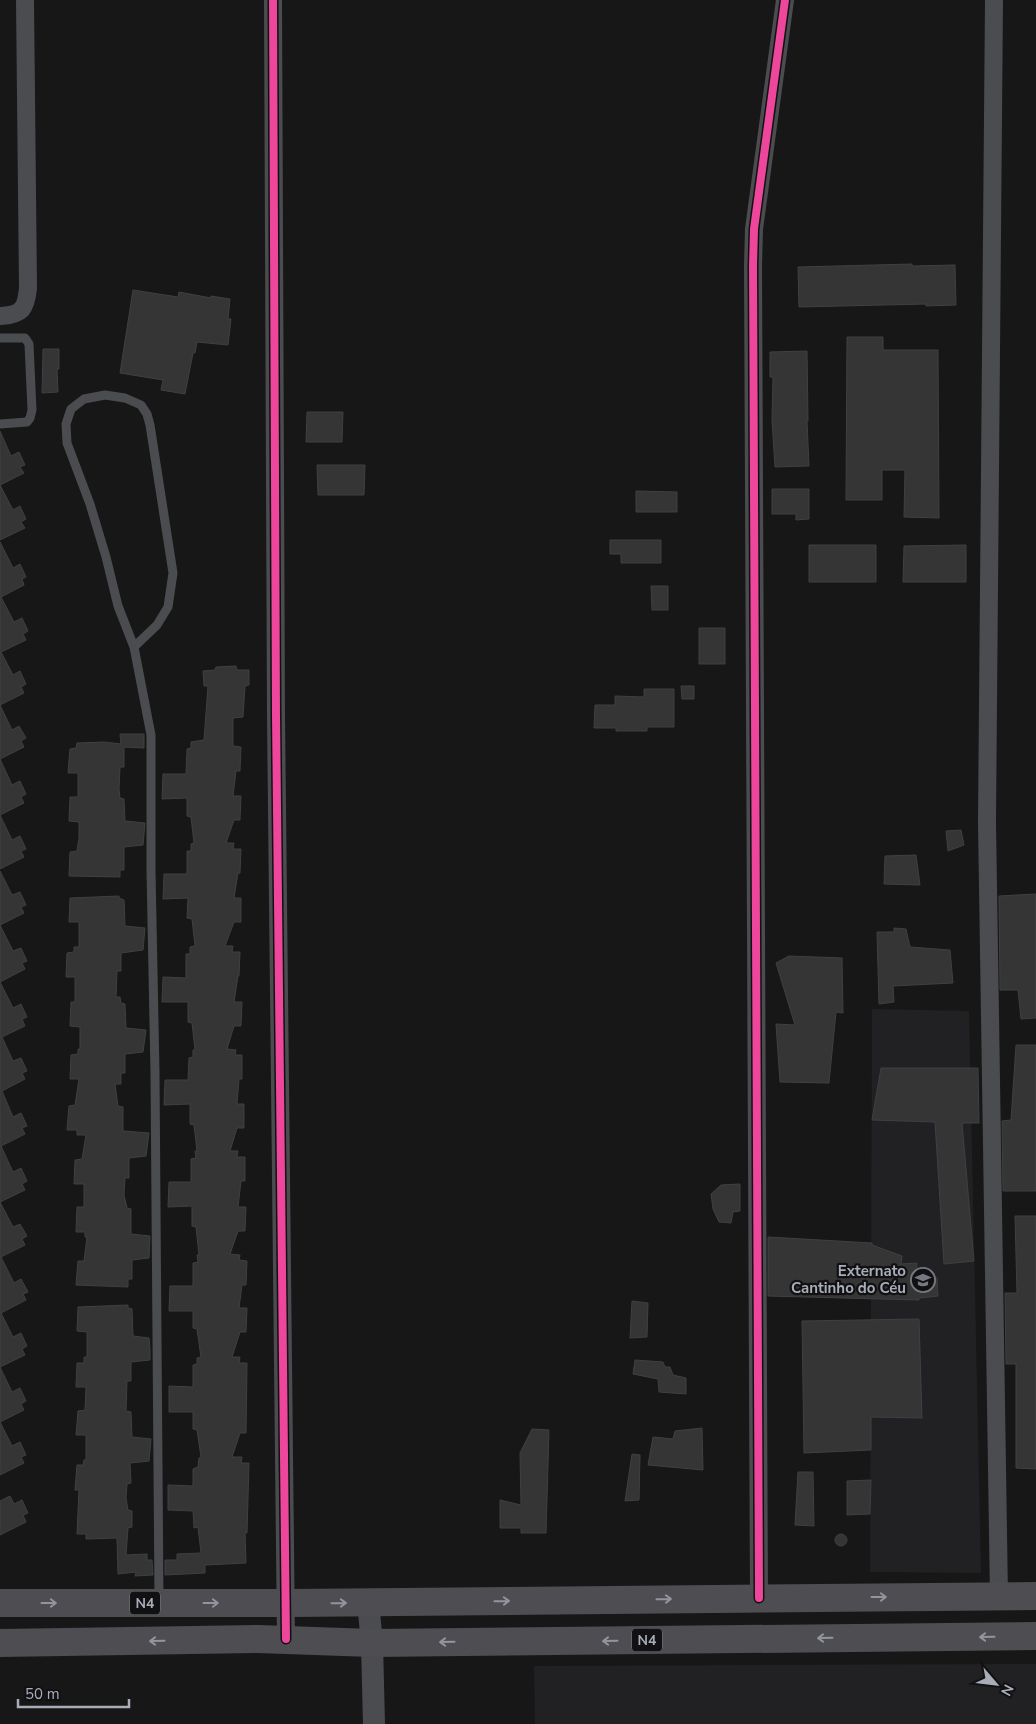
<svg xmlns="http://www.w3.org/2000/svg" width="1036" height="1724" font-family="'Nunito Sans',sans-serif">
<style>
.built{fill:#212123}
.building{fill:#353536;stroke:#3f4043}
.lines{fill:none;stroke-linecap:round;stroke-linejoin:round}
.service{stroke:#4b4c50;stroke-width:9}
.minor{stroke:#4b4c50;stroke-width:18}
.tertiary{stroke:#4b4c50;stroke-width:22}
.trunk{stroke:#4e4e52;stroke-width:28}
.cycleway-casing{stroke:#111113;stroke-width:11}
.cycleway{stroke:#ed469a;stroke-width:8}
.oneway{stroke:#92959e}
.labels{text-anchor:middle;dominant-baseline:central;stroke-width:4.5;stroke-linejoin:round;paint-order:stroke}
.shield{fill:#111113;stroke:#7b7e86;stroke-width:1}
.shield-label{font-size:14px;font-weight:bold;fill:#a8adb8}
.poi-label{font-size:15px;font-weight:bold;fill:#a8adb8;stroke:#111113;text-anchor:end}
</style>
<rect width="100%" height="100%" fill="#171717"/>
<path class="built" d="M872,1009L969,1011L981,1573L870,1572Z
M1036,1664V1724H535L534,1666Z"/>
<path class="building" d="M912,264V266L955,265L956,305L926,306V304L799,307L798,267Z
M133,290L178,297L179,292L211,298V296L230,299L228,319H231L228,345L197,342L195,353H193L185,394L161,390L163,380L120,373Z
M847,337H883V350H938L939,518L904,517L905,470H882V500H846Z
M43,349H59V369H57L58,392L42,393Z
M807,351L808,421H807L809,466L775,467L772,420L773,377H770V352Z
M307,412H343L342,442H306Z
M0,431L11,456L19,452L25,465L20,467L24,473L0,485L13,510L20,506L26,519L21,522L25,528L0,540Z
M317,465H365L364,495H318Z
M772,489H809V519L796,520V514H772Z
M636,491L677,492V512H636Z
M610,540H661V563H621V554H610Z
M0,542L13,568L20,564L26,577L22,579L24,585L1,597L14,622L22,618L28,631L23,634L26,640L1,652L13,675L20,671L26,684L21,687L24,693L0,705Z
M809,545H876V582H809Z
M966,545V582H903L904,546Z
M651,586H668V610H652Z
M699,628H725V664H699Z
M236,666L237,670H249V685L245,686L243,717L233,718V746L241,747L240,771H236L233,796H241L240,820H234L226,843H234L233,849H241L240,873H238L234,898H241V922H234L225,946H233L232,952H240L239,976H238L234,1002H242L241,1026H234L227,1049L236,1050L235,1055H242V1079H239L237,1104H244V1128H237L230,1151H238L237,1157H245V1181H241L238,1207H246L245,1231H238L230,1254L240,1255L239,1260L247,1261L246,1285H242L239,1308H247L246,1332H240L232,1357H240L239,1363H247L246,1433H240L232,1457H242L241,1463H249L247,1533H245L246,1563L205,1565V1573L165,1575V1560H177V1554L201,1553L198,1527L194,1528L193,1511L168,1510V1485L193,1486V1469L198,1467L199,1458L201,1457L197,1430L193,1429V1412H169V1386L193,1387V1365L197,1364V1358L201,1357L197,1329L193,1328V1311H169L170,1286H193V1263L198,1262L197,1255H199L196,1227L192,1226V1206L168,1207L169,1182H191V1159L196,1158L195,1151H197L194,1125L190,1124V1104L164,1105L165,1080H188L189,1058L193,1057V1050H195L192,1023L188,1022V1002H162L163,977L186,978V954H190V947L195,946L192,919L187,918L188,898L163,899L164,874H187V851H191V844L194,843L191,817L187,816V798L162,799L163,774H186L187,749L191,748V742L204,740L208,686H204L203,671L215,670L216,667Z
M681,686H694V699H682Z
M644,689H674V727H647V731H616V728H594L595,705H615V696L644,697Z
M0,705L12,730L19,726L26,738L21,741L24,747L0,759Z
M120,734H144V748L124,747V767H120L119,789L120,798L124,799L125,821L145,823L143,845L124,847V870H120V877L69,876L70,852L77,851L79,838V822L69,821L70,797H78V773H68L70,749L76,748L77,743L104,742L121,744Z
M0,759L12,785L20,781L26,794L21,797L24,803L0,815Z
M0,815L12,840L20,836L26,849L21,851L24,857L0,869Z
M961,830L964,845L948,851L946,831Z
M916,855L920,885L884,884L885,856Z
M0,871L12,895L20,892L26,905L21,907L24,913L0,925L13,951L21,948L27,961L22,963L25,969L0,982L13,1008L21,1004L27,1017L22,1019L25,1026L2,1037L13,1061L21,1058L27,1071L22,1073L25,1079L2,1091L13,1117L21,1113L27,1126L22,1128L25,1134L1,1146L13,1172L21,1168L27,1181L22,1184L25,1190L0,1202L13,1227L20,1224L27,1236L22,1239L25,1245L1,1257L14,1283L21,1279L28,1292L23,1294L26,1300L1,1313L13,1337L21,1333L27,1346L22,1349L25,1355L0,1367L12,1392L20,1388L26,1401L21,1404L24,1410L0,1422L12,1446L20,1442L26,1455L21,1457L24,1463L0,1475Z
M1036,894V1018L1021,1019L1018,990H1000L999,896Z
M119,896V898L124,900L125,926L145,928L143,950L121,953V971H117L116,997H120L121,1003L125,1004L126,1028L146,1030L143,1052L125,1054V1073H121V1084H115L118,1106L123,1107V1131L149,1133L146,1156L129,1158V1178H125L124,1195L127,1208L131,1209V1234L150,1236L149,1258L132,1260V1279H128V1287L76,1285L78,1261H84L87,1237H85V1232H76L77,1207H84V1184H74L75,1160L82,1159L86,1135H77V1130H67L69,1106L75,1105L79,1079H70L71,1055L78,1054V1049H80V1027L70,1026L71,1002H75V977H66L67,953L74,952V947H79V922H69L70,898Z
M894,928L906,929L910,947L950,950L953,983L893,986L894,1002L879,1004L877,932H894Z
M789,956L842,958L843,1013L836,1012L829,1083L780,1082L776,1024L795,1025L776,963Z
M1016,1045H1036V1191H1003L1002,1121L1011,1120Z
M881,1068H978L979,1123H962L974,1261L944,1264L935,1122L872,1120Z
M740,1184V1211L733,1212L731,1223L719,1222L713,1209L711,1194L721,1185Z
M1015,1216H1036V1469L1016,1468V1364H1006L1005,1293H1017Z
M768,1237L872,1243V1245L902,1256L901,1264L917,1263L916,1282L937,1278L938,1296L919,1298V1300L768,1296Z
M632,1301L648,1303L647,1337L630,1338Z
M128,1305V1308L132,1309L133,1336L149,1338L150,1349V1360L131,1362V1381H127L126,1411L131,1412L132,1437L151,1439L149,1461L130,1463L131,1483L127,1484L126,1498L128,1510L132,1511V1527L128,1528L126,1555L147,1554V1560H152L153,1575L135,1576L136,1572L118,1574L117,1538L86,1539V1534H77L79,1490H75L77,1465H83L84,1460H86V1435H76L78,1411L85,1410L86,1387H76L77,1363H84V1357H87V1332L77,1331L78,1307Z
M919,1319L922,1418L871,1417V1450L804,1453L802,1321Z
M635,1360L663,1362L665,1367H670L673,1375L686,1378V1394L659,1392L658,1379L633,1374Z
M702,1428L703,1470L648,1465L653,1437L673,1439L675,1431Z
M532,1429L549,1430L546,1533H521V1528H500V1500L521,1505L520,1453Z
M632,1454L640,1455L639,1500L625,1501Z
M798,1472H813L814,1526L795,1525Z
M871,1480L870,1514L847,1515V1481Z
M10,1496L14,1504L22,1500L28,1513L23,1515L26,1522L0,1535V1501Z
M835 1540a6 6 0 1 1 12 0a6 6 0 1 1-12 0Z"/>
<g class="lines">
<path class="service" d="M0,338H25L29,344L32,410L30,418L27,422L0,424
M134,647L157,625L168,607L173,573L150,425L147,414L141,405L125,398L105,395L84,399L71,409L66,424L67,443L90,504L106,557L118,606L134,647L151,735V871L155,1073L159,1601"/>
<path class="minor" d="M273,0L276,715L286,1639
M994,0L987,822L999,1597
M0,316C22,315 26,309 28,288L25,0
M759,1598L753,266L754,229L785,0"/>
<path class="tertiary" d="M368,1602L372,1643L374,1724"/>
<path class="trunk" d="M0,1603H291L1036,1596
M0,1643L258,1639L372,1643L1036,1636"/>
<defs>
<path id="cycleway" d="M273,0L276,715L286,1639
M759,1598L753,266L754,229L785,0"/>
</defs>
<use href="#cycleway" class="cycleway-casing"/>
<use href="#cycleway" class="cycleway"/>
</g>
<defs><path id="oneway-shaft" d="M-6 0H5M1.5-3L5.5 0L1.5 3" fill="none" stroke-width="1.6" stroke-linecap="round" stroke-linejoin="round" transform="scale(1.25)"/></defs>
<g class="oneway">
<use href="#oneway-shaft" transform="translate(879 1597)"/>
<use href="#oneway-shaft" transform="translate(664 1599) rotate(-1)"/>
<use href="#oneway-shaft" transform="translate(502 1601) rotate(-1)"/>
<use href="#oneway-shaft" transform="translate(49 1603)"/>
<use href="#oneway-shaft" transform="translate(211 1603)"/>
<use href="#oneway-shaft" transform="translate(339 1603) rotate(-1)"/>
<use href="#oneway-shaft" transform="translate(987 1637) rotate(179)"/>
<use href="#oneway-shaft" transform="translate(825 1638) rotate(179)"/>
<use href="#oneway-shaft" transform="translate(157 1641) rotate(179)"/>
<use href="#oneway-shaft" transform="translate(610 1641) rotate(179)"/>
<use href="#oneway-shaft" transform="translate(447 1642) rotate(179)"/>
</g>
<defs>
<symbol id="school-ring" viewBox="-11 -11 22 22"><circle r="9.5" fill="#111113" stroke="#757880" stroke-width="1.5"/><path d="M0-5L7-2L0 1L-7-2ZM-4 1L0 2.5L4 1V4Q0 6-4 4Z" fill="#757880"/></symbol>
</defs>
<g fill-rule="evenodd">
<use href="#school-ring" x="909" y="1266" width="28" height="28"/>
</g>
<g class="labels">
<g class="shield">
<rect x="130" y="1591.5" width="30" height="23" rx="4"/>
<rect x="632" y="1628.5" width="30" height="23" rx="4"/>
</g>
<g class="shield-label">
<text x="145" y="1603">N4</text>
<text x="647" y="1640">N4</text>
</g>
<g class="poi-label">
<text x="906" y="1271">Externato<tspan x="906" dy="17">Cantinho do Céu</tspan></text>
</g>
</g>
<g transform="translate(996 1684) rotate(118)" stroke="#111113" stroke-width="4" paint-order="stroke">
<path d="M0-4L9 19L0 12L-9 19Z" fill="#a8adb8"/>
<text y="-8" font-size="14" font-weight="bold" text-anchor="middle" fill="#a8adb8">N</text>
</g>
<path d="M18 1699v8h111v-8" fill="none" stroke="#a8adb8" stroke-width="2.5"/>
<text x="25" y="1699" font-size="15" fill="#a8adb8" stroke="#111113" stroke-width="4" paint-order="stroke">50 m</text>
</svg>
